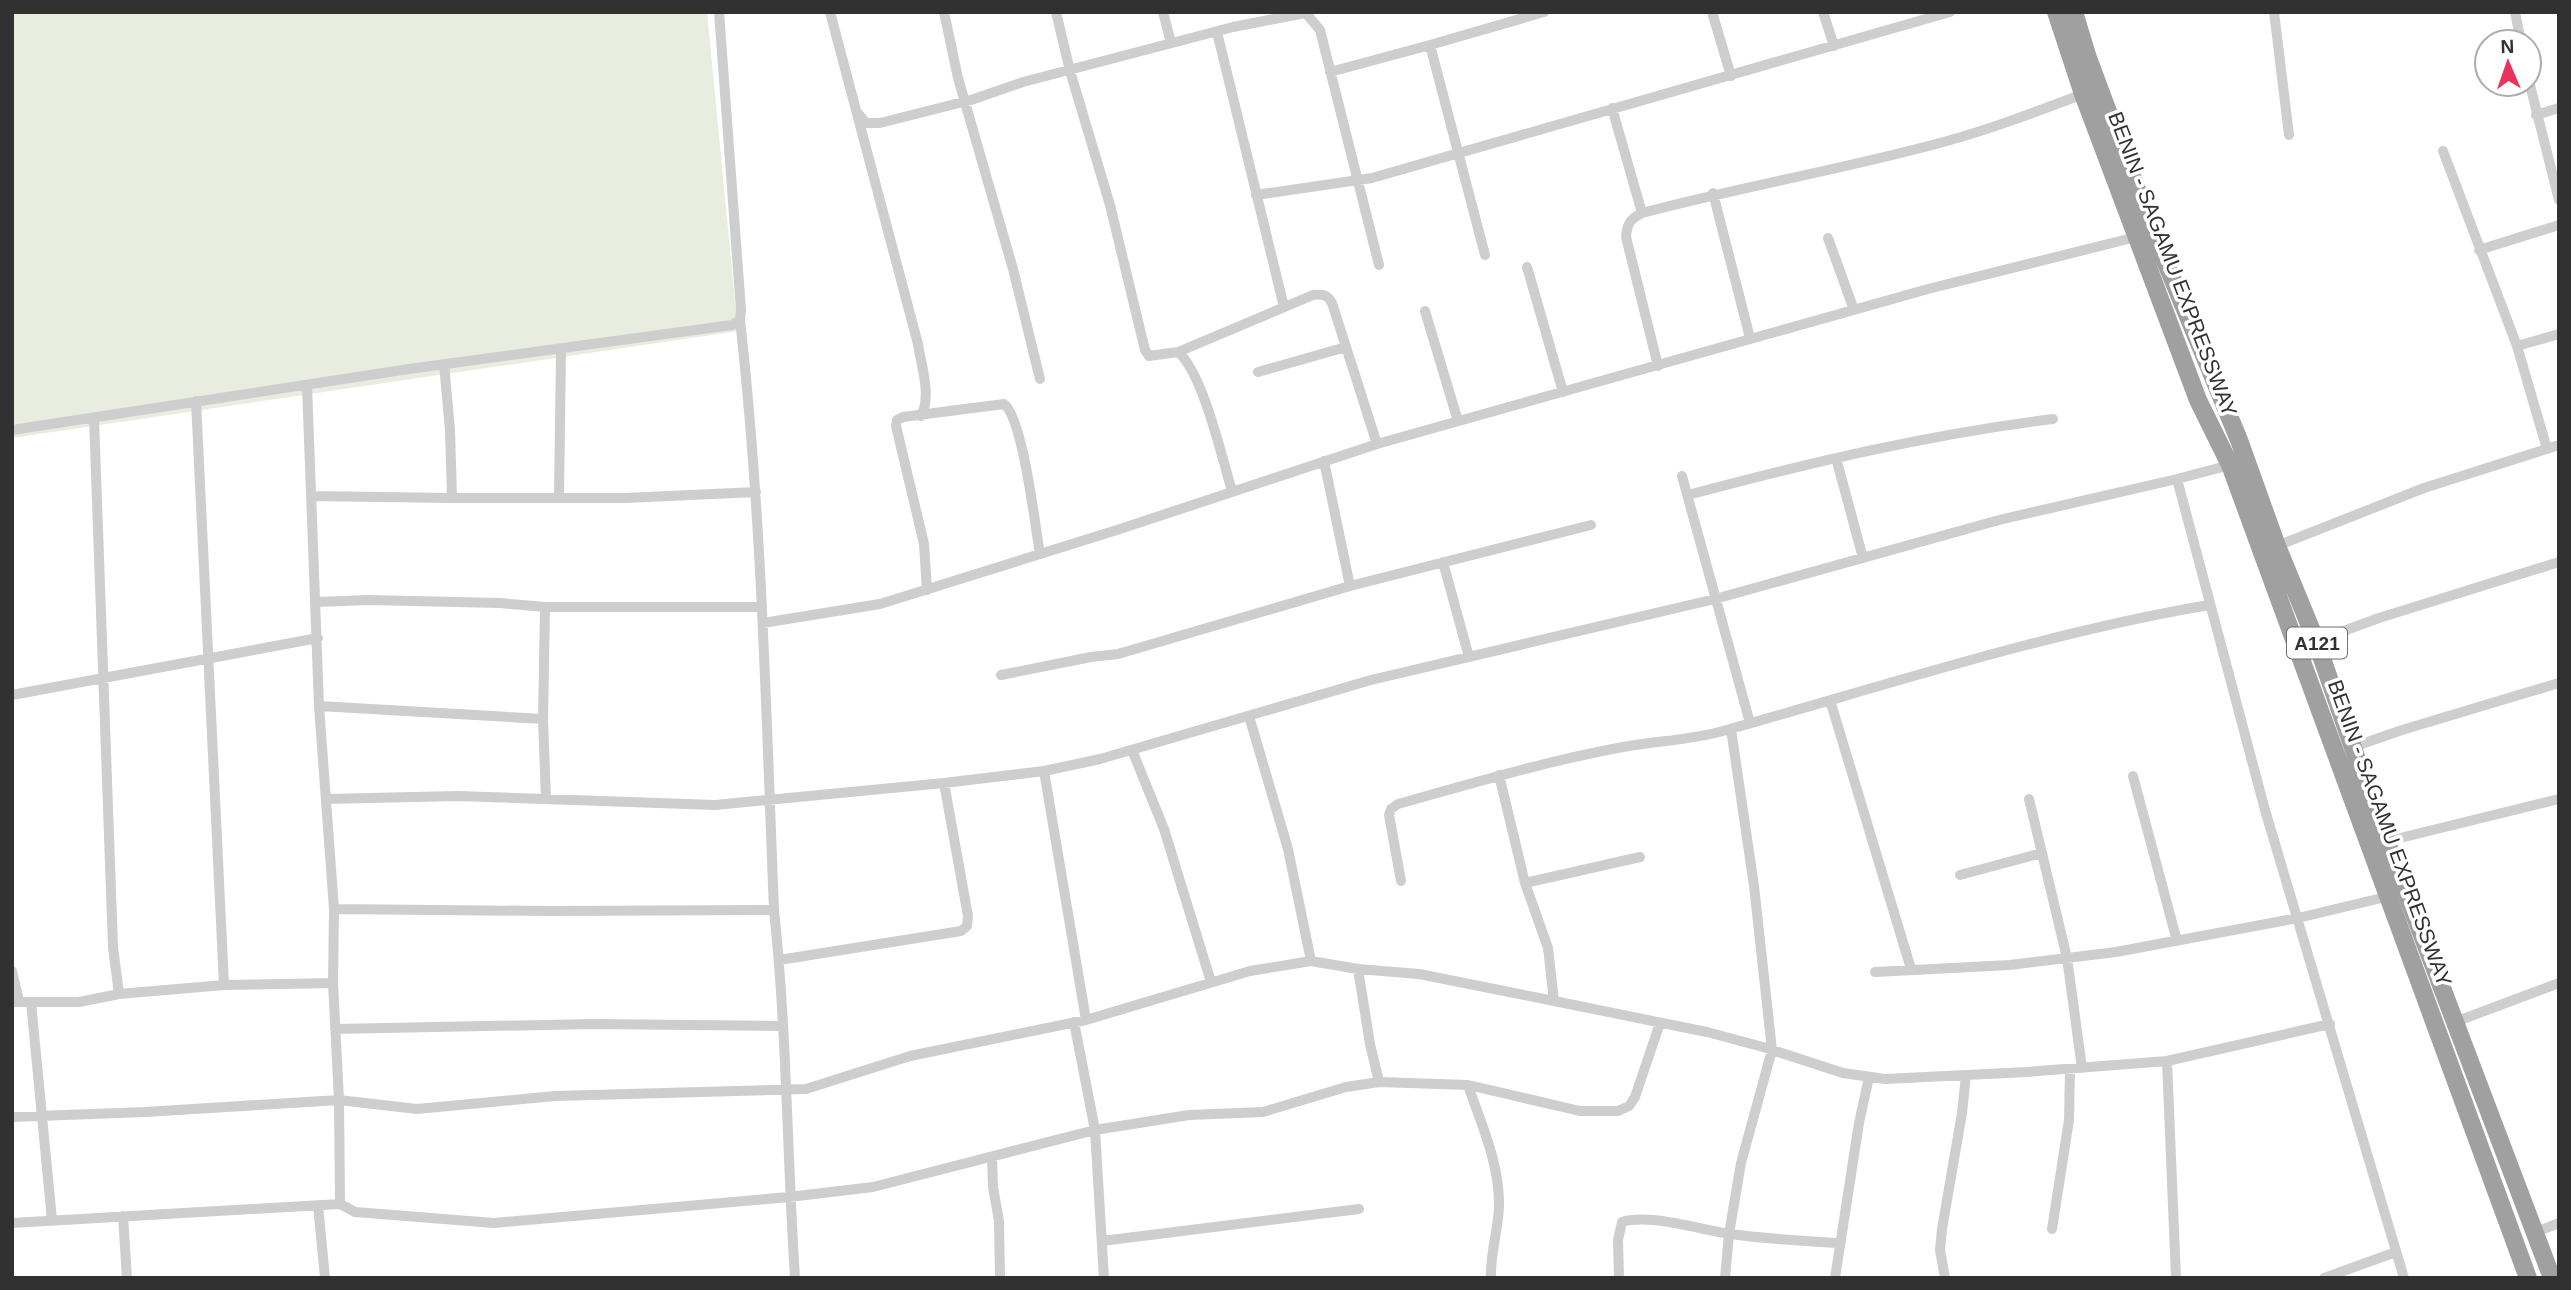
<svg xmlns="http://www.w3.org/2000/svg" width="2571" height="1290" font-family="Helvetica,sans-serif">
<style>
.green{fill:#e9eddf}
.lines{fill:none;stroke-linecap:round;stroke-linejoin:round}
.minor{stroke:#cecece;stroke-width:10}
.trunk{stroke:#a0a0a0;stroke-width:18}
.labels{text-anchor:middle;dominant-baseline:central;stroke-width:7;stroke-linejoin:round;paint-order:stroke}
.shield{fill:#fff;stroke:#6f6f6f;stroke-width:2}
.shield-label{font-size:19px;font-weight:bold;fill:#313131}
.street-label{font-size:21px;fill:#313131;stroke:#fff}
</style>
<rect width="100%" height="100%" fill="#fff"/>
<path class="green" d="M12,12H707L738,331L12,438Z"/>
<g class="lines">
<path class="minor" d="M830,12L918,344C921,366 932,395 921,416
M944,12L958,78L1013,269L1040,379
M1056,12L1070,71L1110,205L1145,350L1149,356L1178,352L1313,295C1322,294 1327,294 1332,303L1377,444
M1163,12L1171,43
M1305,12L1320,30L1379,265
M1712,12L1731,76
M1823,12L1834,46
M2274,12L2289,135
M2515,12L2521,42
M1217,32L1284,307
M1330,72L1430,45
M2529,81L2559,200
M1612,108L1642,213
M856,111L866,123H880L971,100L1023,82L1233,27L1305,13
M2536,115L2559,108
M2443,151L2517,346
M1713,193L1750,338
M1256,195L1372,178L1950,12
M1828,238L1854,310
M2479,250L2559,225
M1485,255L1430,45L1544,12
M1527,267L1563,392
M1425,311L1458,421
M740,320C762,516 766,713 774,910C787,1032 787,1155 795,1278
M1178,352C1203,373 1222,458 1232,491
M444,364L450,430L452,498H625L756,492
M1658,366L1626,237C1627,224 1630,219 1642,213C1743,186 1846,169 1947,141C1994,128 2038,111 2083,94
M1258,372L1346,347
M196,401L224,985
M94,418L113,947L119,994
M12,430L409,369L732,325L740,320L741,310L719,12
M2547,449L2517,346L2559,334
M1836,458L1863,558
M1324,461L1350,586
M2230,465L2177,479L2265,810L2404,1278
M1682,476L1750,723
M1688,495C1808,463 1930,434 2053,419
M311,496L452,498
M559,498L561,349
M2277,546L2424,488L2559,445
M1443,562L1469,657
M927,590L924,544L896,426L897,420L903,417L1004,404C1023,418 1035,526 1040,554
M317,602L369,600L500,603L545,607H762
M763,623L880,604L1117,530L1377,444L1928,289L2136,237
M2316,641L2379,618L2559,562
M1001,675L1091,657L1118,654L1350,586L1591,525
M12,695L318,638
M1830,700L1911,969
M319,706L543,719L545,607
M1249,716L1288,849L1311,961
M543,719L546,799
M2353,747L2402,730L2559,683
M1132,750L1164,829L1211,982
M1044,771L1086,1020
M1499,775L1525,883L1548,948L1554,1001
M2133,776L2177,941
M326,799L458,796L715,805L944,783L1044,771L1100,759L1371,680L1715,599L1999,520L2177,479
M2029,799L2067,958L2082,1068
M2388,841L2559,799
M1960,875L2042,853
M1401,881L1389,815L1391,809L1398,804C1473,783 1547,761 1623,747C1656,741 1691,740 1723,731C1884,686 2044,633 2209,605
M1525,883L1640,857
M334,909L549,911L774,910
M779,960L961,931L967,926L968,916L944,783
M1358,969L1370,1044L1379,1082
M12,971L19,1001
M1875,972L2010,965L2116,952L2298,918L2390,896
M12,1002H79L119,994L224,985L333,983
M31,1002L52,1220
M1074,1022L1095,1130L1104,1278
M2455,1022L2559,983
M335,1029L593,1024L783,1026
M2167,1061L2176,1278
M1468,1085C1481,1124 1500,1164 1499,1207C1498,1231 1490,1254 1491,1278
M12,1117L145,1112L339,1100L417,1109L555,1096L806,1089L910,1056L1086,1020L1250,971L1311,961L1358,969L1419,974L1554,1001L1707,1032L1763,1047L1843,1073L1885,1079L2027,1072L2167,1061L2330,1024
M992,1157L993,1187L999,1221L1000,1278
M340,1204L355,1212L494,1223L789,1197L873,1187L1095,1130L1189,1115L1263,1112L1346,1087L1379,1082L1468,1085L1580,1111H1618L1629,1106L1635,1097L1660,1023
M318,1205L325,1278
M123,1216L127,1278
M12,1223L340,1204L339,1100L333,983L334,909L319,706L307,386
M2052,1229L2069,1120L2070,1069
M2536,1232L2559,1223
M1102,1241L1359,1209
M1619,1278L1618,1240L1622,1222C1648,1213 1701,1230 1730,1234C1766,1239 1803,1241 1839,1243
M1725,1278L1729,1234L1741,1163L1772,1050L1754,886L1731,729
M1835,1278L1859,1123L1869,1077
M1945,1278L1940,1250L1942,1229L1962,1113L1966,1075
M2324,1278L2396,1252"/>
<path class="trunk" d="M2056,12L2083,94L2198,400L2230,465L2528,1278
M2074,12L2088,58L2149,222L2239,440L2277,546L2316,641L2375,811L2552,1278"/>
</g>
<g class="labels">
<rect class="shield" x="2287" y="627.5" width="60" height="31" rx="5"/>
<g class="shield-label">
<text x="2317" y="643">A121</text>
</g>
<g class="street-label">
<text transform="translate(2173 264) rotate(69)">BENIN - SAGAMU EXPRESSWAY</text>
<text transform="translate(2390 833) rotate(70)">BENIN - SAGAMU EXPRESSWAY</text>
</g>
</g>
<rect width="2571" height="1290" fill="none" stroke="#313131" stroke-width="28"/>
<g transform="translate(2508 63) rotate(358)"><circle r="33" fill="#ffffff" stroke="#adadad" stroke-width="2"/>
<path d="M0-5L12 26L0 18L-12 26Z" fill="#e7335d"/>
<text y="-10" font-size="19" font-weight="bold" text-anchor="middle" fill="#313131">N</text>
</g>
</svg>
